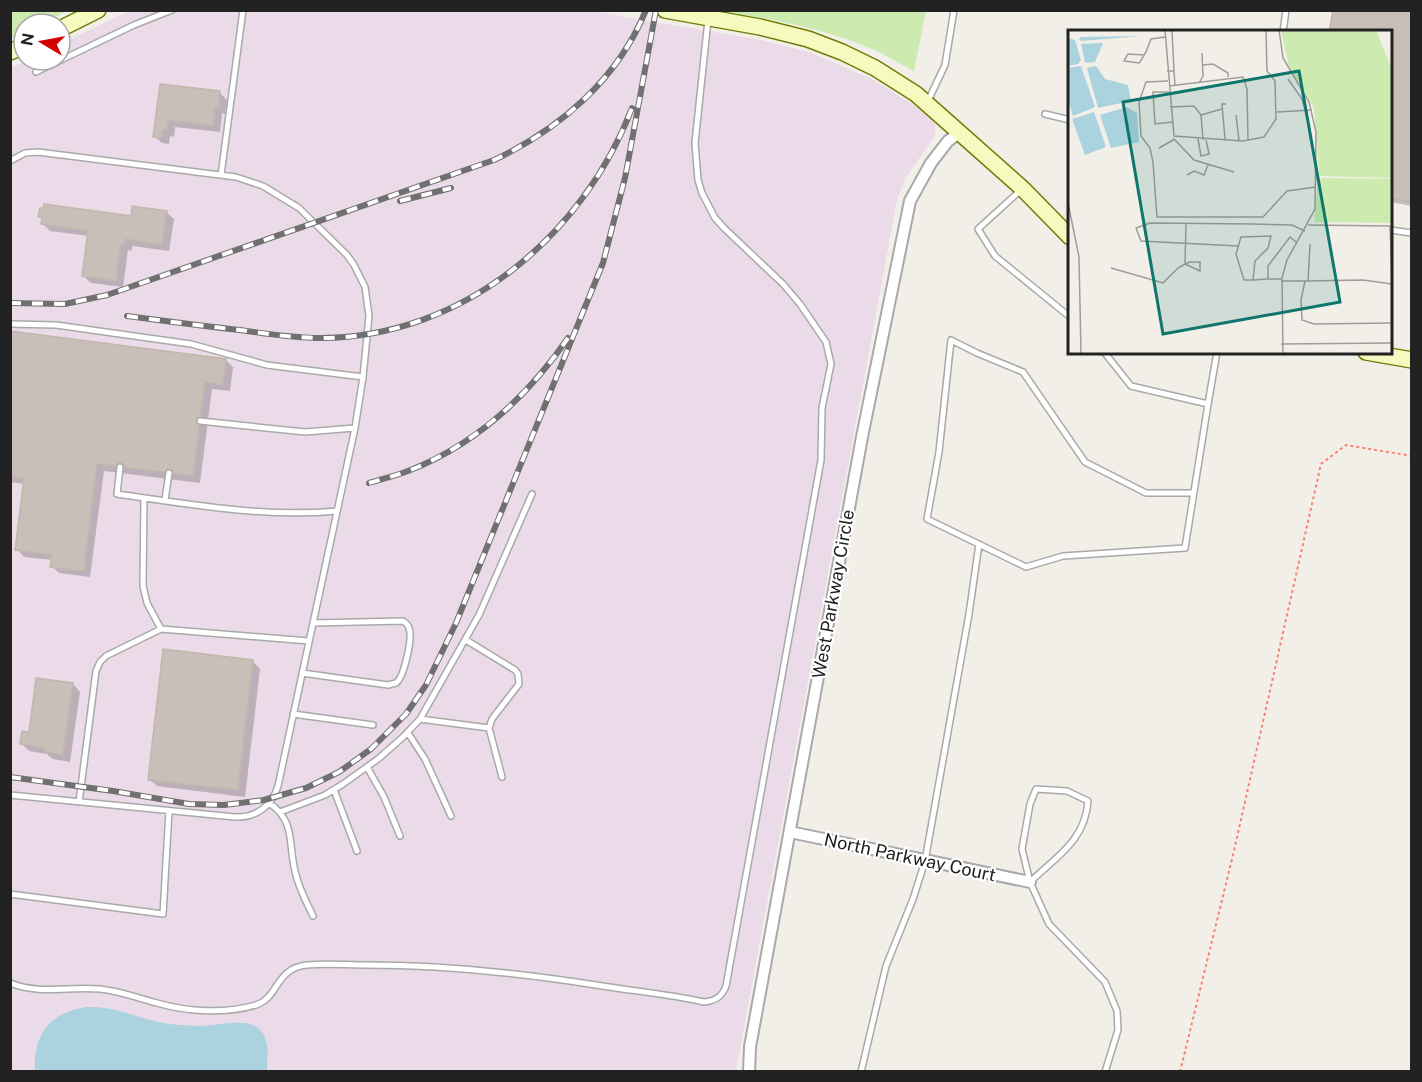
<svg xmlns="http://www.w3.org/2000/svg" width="1422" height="1082" font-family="'Public Sans',sans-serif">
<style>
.industrial{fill:#ebdbe8}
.grass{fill:#cdebb0}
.water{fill:#aad3df}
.shadow{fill:#0003}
.building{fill:#c7bfb8;stroke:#c4b6ab;stroke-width:1.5}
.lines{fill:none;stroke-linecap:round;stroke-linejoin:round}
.lane-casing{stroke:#a9a9a9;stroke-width:8}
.street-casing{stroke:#a9a9a9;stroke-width:14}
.secondary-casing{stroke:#707d05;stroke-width:18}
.path{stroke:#fa8072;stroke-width:2;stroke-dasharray:3 3;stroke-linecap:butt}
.lane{stroke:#fff;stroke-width:5}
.street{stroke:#fff;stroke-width:10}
.secondary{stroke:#f7fabf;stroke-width:15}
.rail-casing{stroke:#707070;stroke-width:6}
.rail{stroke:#fff;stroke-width:4;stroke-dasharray:11;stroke-linecap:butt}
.labels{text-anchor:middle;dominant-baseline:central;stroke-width:4.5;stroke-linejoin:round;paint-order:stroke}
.street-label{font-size:18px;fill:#222;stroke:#fff}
.inset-road{fill:none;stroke:#9f9d99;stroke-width:1.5}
.view{fill:#0f766e;fill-opacity:0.15;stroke:#0f766e;stroke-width:3}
.inset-edge{fill:none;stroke:#222;stroke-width:3}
</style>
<rect width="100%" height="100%" fill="#f2efe9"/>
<path class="industrial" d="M129,11H591L761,40L809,52L872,79L909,102L932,119L935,123V136L906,177L897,200L736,1071L11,1072V68L27,60H60V44Z"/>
<path class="grass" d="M11,10H67V11L41,24H24V33L11,39Z
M722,11L926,10V11L914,71C900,64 886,55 872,49C824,29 773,19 722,11Z"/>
<path class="water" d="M87,1007C109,1006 129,1014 150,1020C164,1024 180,1025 195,1026C213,1027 244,1017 258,1028C271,1039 267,1057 267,1071H35C33,1035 50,1012 87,1007Z"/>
<path class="shadow" d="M1412,10V206L1390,202V32Z
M161,85L220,93L227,100L225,114L222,113L220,132L175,127L174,137L170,136L169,144L162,143L154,136Z
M166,212L174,219L169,251L132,246V251L128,250L123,287L91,283L83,276L89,236L50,231L43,224V220L40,216L132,218Z
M10,333L226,360L233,367L230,391L212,389L200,483L104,471L90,577L59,573L52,566L53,560L24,557L17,549L25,484L10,482Z
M253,661L260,669L245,797L157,786L149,779Z
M73,684L80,692L70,762L53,759L47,754L29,751L22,744Z"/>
<path class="building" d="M1333,10H1412V202L1390,198V32H1329Z
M160,84L220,91L219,107H215L213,126L168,120L167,130H163L162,138L153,137Z
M44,204L131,216L132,206L167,211L162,245L125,239V244H121L116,281L82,276L88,231L41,224L42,217H38L40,208H43Z
M10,331L226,359L223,385L205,382L193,476L97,464L84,571L50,567L52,555L15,550L24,479L10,477Z
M163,649L253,660L238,790L148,780Z
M36,678L73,683L63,755L44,752V748L20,744L22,731L29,732Z"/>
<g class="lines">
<defs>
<path id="lane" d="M1283,32L1286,10
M36,72L134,25L172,10
M927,103L945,65L954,10
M1045,114L1070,120
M10,161L25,153L38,152L236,177L263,186L299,208L347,255L354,265L365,287L369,316L363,377L355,428L278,786C272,806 256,818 235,817L10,795
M221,175L243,10
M1021,190L978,229L995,256L1070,317
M1390,230L1412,233
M10,324L56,325L191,344L267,365L363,377
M1104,352L1131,386L1208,404L1217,352
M200,421L305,432L355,428
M120,467L117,494C190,504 263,518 337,511
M1194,493H1146L1085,462L1023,372L977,353L951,340L939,452L927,519L1026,567L1063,556L1185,548L1208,404
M144,498L143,586L147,603L161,629
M165,500L169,473
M466,640L515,670L518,674L519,684L492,719L489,728L502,777
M302,673L388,685L396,683C404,677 413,638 409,628C408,624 406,623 403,621L313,623
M293,714L373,725
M420,719L489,728
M408,733L425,759L451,816
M367,767L384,797L400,836
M334,790L357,851
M79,802L96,671L100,662L106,656L161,629L309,641
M269,803C296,821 288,844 295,871C298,887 306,901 313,916
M280,812L325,795L343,784L378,759L403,737L420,719L479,615L532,494
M1030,882C1057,856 1085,841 1088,801L1067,791L1036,789L1030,804L1022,849L1030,882L1049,924L1105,982L1117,1011L1118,1030L1105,1072
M10,894L163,914L169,811
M10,983C40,995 69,986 100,989C120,991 138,998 157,1003C188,1012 225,1014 256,1005C279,998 275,968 307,965C327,963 347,965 366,965C444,965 520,973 596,985C632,991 669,994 704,1002C715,1001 722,997 726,986L821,460L822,408L831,364L826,342L800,304L783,284L724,228L715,218L702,193L698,180L695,143L708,20
M861,1072L886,966L913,899L925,861L969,614L979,544"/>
<path id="street" d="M790,832L1030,882
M749,1072L750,1047L862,437L910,201L931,163L948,141L959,133"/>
<path id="secondary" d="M665,10L760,27L808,39L842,52L875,68L916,94L1023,189L1070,237
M60,29L98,10
M10,52L24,46
M1366,352L1412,360"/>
</defs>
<use href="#lane" class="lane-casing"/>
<use href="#street" class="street-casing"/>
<use href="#secondary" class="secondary-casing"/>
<path class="path" d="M1180,1072L1233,855L1321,464L1346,445L1412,456"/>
<use href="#lane" class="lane"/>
<use href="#street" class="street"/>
<use href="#secondary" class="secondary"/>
<defs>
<path id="rail" d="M400,201L451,188
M10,303L65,304L107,295L494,160C560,129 618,79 646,10
M127,316C165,321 203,326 240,330C267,334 295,338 322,338C463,337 583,236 632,108
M369,483C382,479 395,476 408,471C475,445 528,396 568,338
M10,777L113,791L189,804L224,805L264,800L306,788L339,772L371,749L406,714L426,685L456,623L603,263L625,178L656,10"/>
</defs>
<use href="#rail" class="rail-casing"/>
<use href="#rail" class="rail"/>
</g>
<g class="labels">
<g class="street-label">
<text transform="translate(833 594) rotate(-80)">West Parkway Circle</text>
<text transform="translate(910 857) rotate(12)">North Parkway Court</text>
</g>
</g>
<g transform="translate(1068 30)">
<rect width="324" height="324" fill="#f2efe9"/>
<path d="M213,0H308L324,39V148L251,146L246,78L221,37ZM255,148L324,149V193L246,192L250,150Z" fill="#cdebb0"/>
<path d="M74,6L13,11L11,9L13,7ZM0,8L7,10L13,30L10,34L0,36ZM35,13L27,32L17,33L13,14ZM13,36L27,77L5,86L0,70V38ZM28,36L37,49L60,55L63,71L30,78L19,38ZM59,77L69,83L71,112L43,118L32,85ZM26,82L38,117L17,125L4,89Z" fill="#aad3df"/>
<path class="inset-road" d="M97,0L106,106L175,111L196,107L208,89L207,51L199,41L198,0M104,0L106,41M145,0H183M211,0L215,28L241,72L248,102L247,179L219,230L214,248L215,324M77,25L60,24L56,31L71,33L72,32L78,22L83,9L97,7M134,35L145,34L160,43V47M99,41H106L107,56M220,49L234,69L239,87M100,51L78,52L71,72L73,106L82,118L85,132L89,187H195L219,161L248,157M131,53L135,46L134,23M101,56L175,47L179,59L180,111M101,62H85L87,94L104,92M102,77L126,76L133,85L135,110M209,82L244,80M133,85L154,79M168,85L171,110M130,109L133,126L141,124L138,110M157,109L154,74H158M107,110L126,130L166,142M91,118L107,109M119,145L126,141L136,145L140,135M0,173L11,227L13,324M240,195L322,196L324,251M170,216L73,211L68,198L82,193L184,194L224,195L237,201M117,234L118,193M43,238L95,253L110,238L117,234L122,232H132V241L117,234M213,249H200V236L222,207L229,213M185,250L187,231L200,218L203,206L173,207L168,224L176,250H185L200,249M213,251H237M240,251L242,214M324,254L295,250L237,251L233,270L234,290L246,294L324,293M213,314L324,313"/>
<path class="view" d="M231,41L272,272L95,304L55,72Z"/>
<rect width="324" height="324" class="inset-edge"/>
</g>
<rect width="1422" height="1082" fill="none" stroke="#222222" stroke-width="24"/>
<g transform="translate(42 42) rotate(280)"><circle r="28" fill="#ffffff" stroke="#a7a7a7" stroke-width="1.5"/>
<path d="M0-4.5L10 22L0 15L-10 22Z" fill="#d40000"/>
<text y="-9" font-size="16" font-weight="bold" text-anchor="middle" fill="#222222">N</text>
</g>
</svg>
